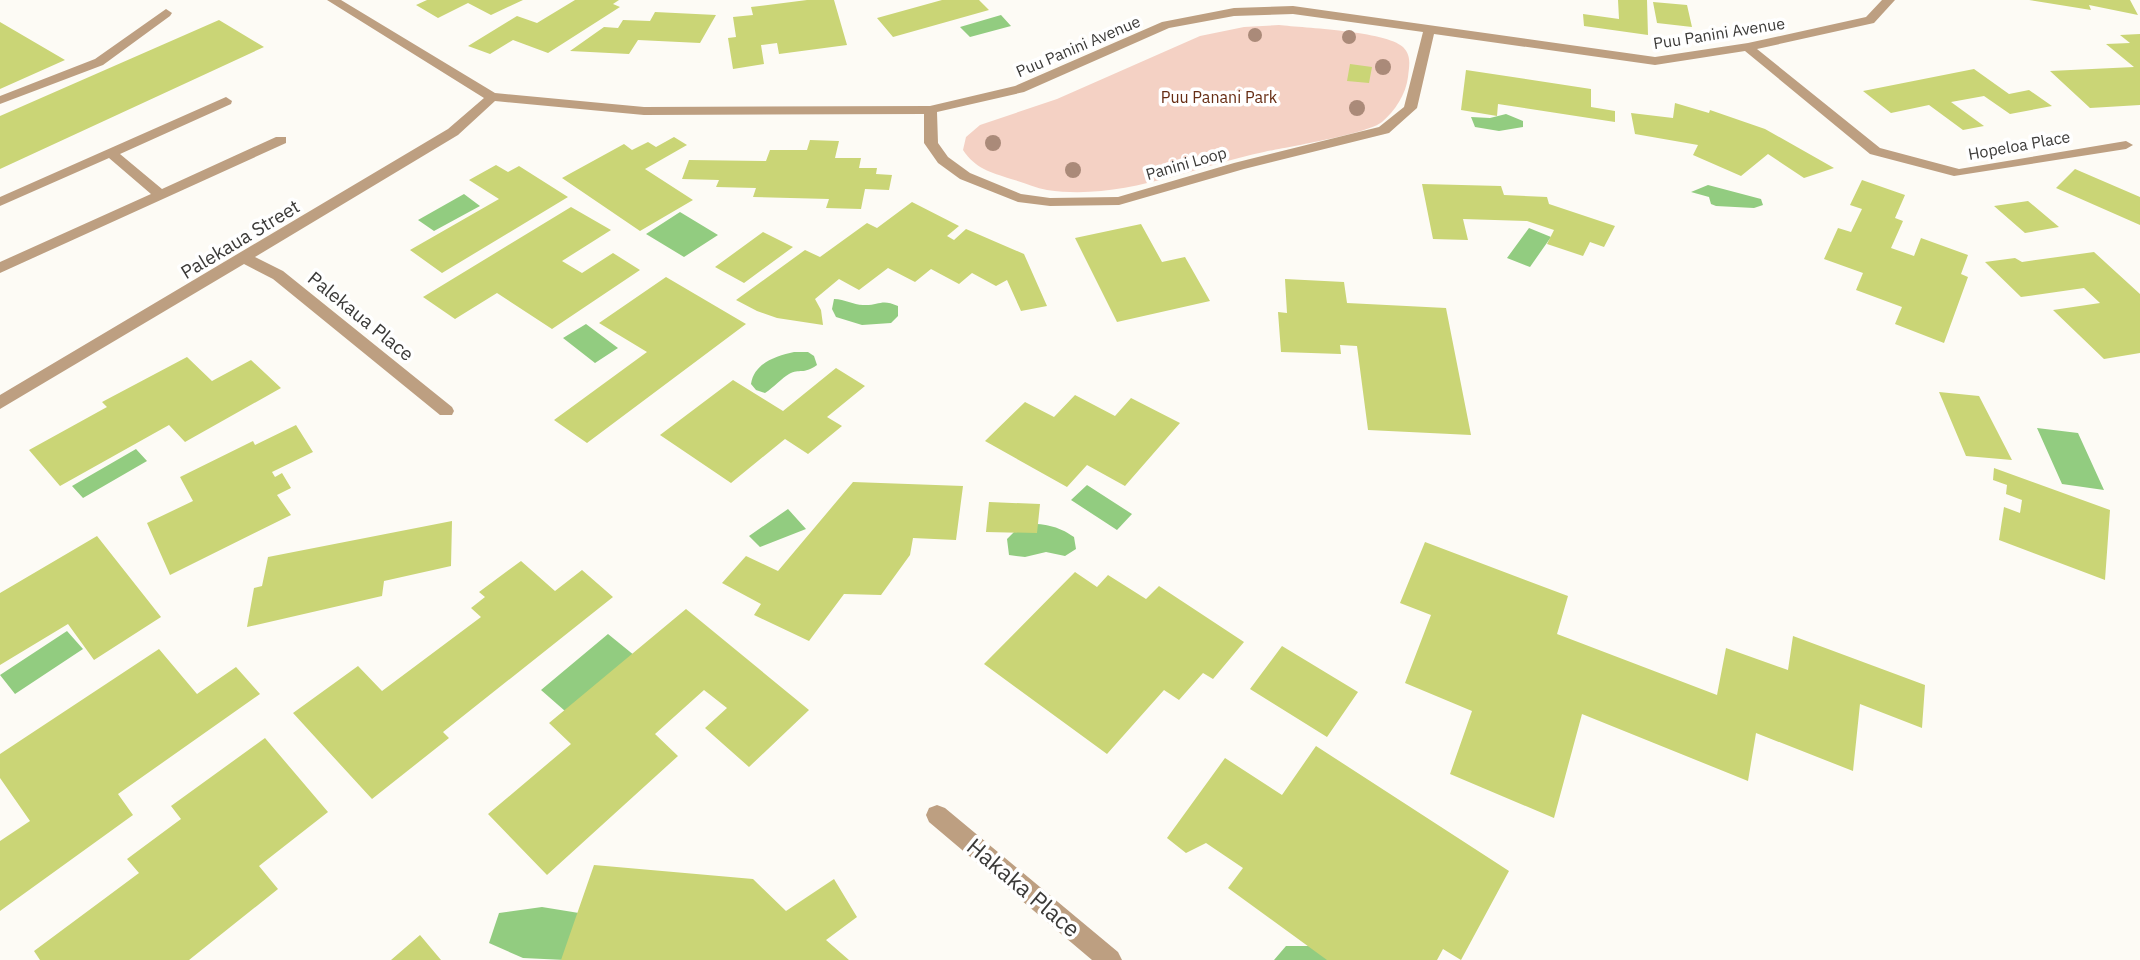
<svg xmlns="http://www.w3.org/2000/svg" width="2140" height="960" font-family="'IBM Plex Sans',sans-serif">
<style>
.green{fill:#f4d1c4}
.water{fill:#92cc80}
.building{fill:#cad576}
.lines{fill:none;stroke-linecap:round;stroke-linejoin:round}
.minor{fill:#bd9f81;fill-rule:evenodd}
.tree{fill:#aa8a79}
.labels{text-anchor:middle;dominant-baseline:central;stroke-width:7;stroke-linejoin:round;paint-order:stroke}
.far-street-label{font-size:16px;fill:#3b3a38;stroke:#fff}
.far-park-label{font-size:16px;fill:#662d14;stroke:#fff}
.street-label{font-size:19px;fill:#3b3a38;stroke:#fff}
.near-street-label{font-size:23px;fill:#3b3a38;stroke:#fff}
</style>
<rect width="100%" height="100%" fill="#fdfbf5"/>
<path class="green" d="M1279,25C1304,28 1386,31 1403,47C1412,56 1409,66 1408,77C1406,94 1395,111 1382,122C1367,134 1287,147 1264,152C1192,167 1123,201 1047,190C1035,188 1023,182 1011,179C990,172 976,169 963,150L966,137L980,125L1057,99L1200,36L1244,27Z"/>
<path class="water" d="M1001,15L1011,26L970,37L960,27Z
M1506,114L1523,121V127L1499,131L1475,127L1471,117L1490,118Z
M1708,185L1761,199L1763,205L1754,208L1716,206L1711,204L1709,197L1691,192Z
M464,194L480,206L434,231L418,220Z
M680,212L718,235L684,257L646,234Z
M1529,228L1551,237L1530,267L1507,258Z
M834,299C845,299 853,305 863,305C879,306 881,298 898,306V316L891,323L862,325L836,317L832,309Z
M586,324L618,348L595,363L563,338Z
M794,352H808L814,356L817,365C803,375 800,368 789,374C782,378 774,387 765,393L756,390L751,384C754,363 776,356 794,352Z
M2037,428L2078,433L2104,490L2062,484Z
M136,449L147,461L83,498L72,486Z
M1087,485L1132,514L1117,530L1071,500Z
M788,509L806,529L760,547L749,536Z
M1023,523C1044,524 1057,525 1074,537L1076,549L1065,556L1046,552L1025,557L1009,555L1007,539Z
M67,631L83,649L15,694L0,675Z
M608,634L640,660L573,718L541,690Z
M542,907L585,914L565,960L523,958L489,943L499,913Z
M1286,946H1310L1337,960H1274Z"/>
<path class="building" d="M427,0H523L491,15L468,3L438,18L416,5Z
M575,0H619L613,4L620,7L548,53L513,40L490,54L468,46L517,16L537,23Z
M807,0H834L847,45L779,54L777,43L761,45L764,64L733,69L728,38L736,37L733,17L753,15L751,7Z
M942,0H979L989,10L893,37L877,18Z
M1618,0H1647L1648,35L1584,26L1583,14L1619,19Z
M2029,0H2130L2138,15L2089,5L2091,10Z
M1653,2L1687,5L1692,27L1657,23Z
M655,12L716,15L700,43L638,40L629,54L570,51L604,27L618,28L623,20L650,21Z
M219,20L264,47L0,169V116Z
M0,22L65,60L0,89Z
M2140,34V105L2090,108L2050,71L2134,67L2106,44L2130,43L2120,35Z
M1350,64L1372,67L1369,83L1347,81Z
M1974,69L2009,94L2029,90L2052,106L2010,114L1984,96L1951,102L1984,126L1963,130L1929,105L1891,113L1863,91Z
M1466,70L1591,89V107L1615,111V122L1498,104L1497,116L1461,110Z
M1675,103L1709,113L1710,110L1765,129L1834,168L1804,178L1768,154L1741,176L1693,155L1698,145L1635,134L1631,113L1673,118Z
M674,137L687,145L645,169L693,200L640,231L562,178L624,144L632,150L648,142L656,147Z
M810,140L839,141L835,158H861L859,168H877L876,174L892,175L889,190L865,189L861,209L826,208L829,199L753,197L756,188L716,187L719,180L682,179L689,160L766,161L770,150H807Z
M496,165L508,172L519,166L568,197L442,273L410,250L499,199L469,180Z
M2075,169L2140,197V225L2056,188Z
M1862,180L1905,195L1895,218L1903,221L1891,248L1914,256L1921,238L1968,255L1961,274L1968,277L1944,343L1895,324L1902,307L1856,290L1863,273L1824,259L1838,228L1851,232L1862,209L1850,205Z
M1422,184L1501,186L1504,195L1547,197L1549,204L1615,226L1604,247L1590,242L1583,256L1547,244L1554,230L1527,221L1463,219L1468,240L1433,239Z
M2028,201L2059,227L2025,233L1994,206Z
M912,202L959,226L947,236L954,240L966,229L1024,254L1047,306L1021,311L1007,280L996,286L972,273L959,284L931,269L915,282L888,268L859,290L839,279L815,299L821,310L823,325L777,318L757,311L736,300L805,250L820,257L867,223L877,228Z
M571,207L611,230L562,261L582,273L613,253L640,270L552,329L497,293L455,319L423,297Z
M1141,224L1162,262L1185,257L1210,301L1117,322L1075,238Z
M763,232L793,247L744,283L715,267Z
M2094,252L2140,294V353L2104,359L2053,310L2100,303L2084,288L2021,297L1985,262L2015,258L2022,262Z
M666,277L746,324L587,443L554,420L647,352L599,323Z
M1285,279L1344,282L1347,303L1446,308L1471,435L1368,430L1357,346L1340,345L1341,354L1281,352L1278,312L1287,313Z
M187,357L212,381L251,360L281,388L185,442L169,425L60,486L29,450L107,407L102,402Z
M836,368L865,386L827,417L842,426L808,454L785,439L731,483L660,435L733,380L783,411Z
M1939,392L1979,396L2012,460L1966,456Z
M1075,395L1115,416L1131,398L1180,423L1125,486L1087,465L1067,487L985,441L1025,402L1054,417Z
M296,425L313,452L272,472L275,477L282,473L291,488L277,495L291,515L170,575L147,523L193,501L180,477L253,441L255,445Z
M1994,468L2110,510L2105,580L1999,540L2004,507L2020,513L2022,500L2006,494L2007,485L1993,480Z
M853,482L963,486L956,540L913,538L910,555L881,595L844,594L809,641L754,615L761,604L722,583L746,556L778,571Z
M989,502L1040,504L1037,533L986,532Z
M452,521L451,566L384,581L382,596L247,627L254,588L262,586L268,557Z
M97,536L161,617L94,660L68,624L0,665V593Z
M1425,542L1568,596L1557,634L1717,695L1726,648L1788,670L1793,636L1925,685L1922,728L1860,704L1853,771L1756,733L1748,781L1582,714L1554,818L1450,774L1472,711L1405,683L1431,615L1400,603Z
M521,561L555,591L582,570L613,597L443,732L449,738L372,799L293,713L358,666L382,691L481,617L471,608L485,597L479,592Z
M1075,572L1097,587L1108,575L1146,599L1159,586L1244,642L1213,679L1203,673L1179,700L1164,690L1107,754L984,664Z
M686,609L809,710L749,767L705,728L727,708L704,690L655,734L678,756L547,875L488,814L571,744L549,723Z
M1282,646L1358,692L1327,737L1250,689Z
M159,649L197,694L236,667L260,694L118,794L133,815L0,911V841L30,821L0,778V754Z
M265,738L328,812L259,866L278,889L189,960H40L34,951L139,873L127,859L181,819L171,806Z
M1316,746L1509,871L1461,960L1443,949L1437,960H1327L1228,888L1243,868L1206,843L1186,853L1167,838L1225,758L1282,795Z
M594,865L753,879L786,911L834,879L857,917L826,940L849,960H561Z
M420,935L441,960H391Z"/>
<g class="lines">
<path class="minor" d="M327,0H341L495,93L644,107L930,106L1015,86L1162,22L1234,8L1293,6L1655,57L1748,43L1866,17L1882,0H1895L1874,23L1757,49L1880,148L1959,169L2126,141L2133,145L2126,149L1954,176L1870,154L1745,51L1655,65L1434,34L1417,108L1389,133L1244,169L1119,205L1050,206L1018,202L960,179L938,163L924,143V114L644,115L495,101L458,135L255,257L283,271L452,407L454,411L452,415H440L273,279L244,264L0,409V395L448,129L484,98ZM1293,14L1423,32L1404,107L1379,127L1234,163L1118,197L1050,198L1021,194L970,173L948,157L938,143L937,112L1024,92L1169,28L1234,16Z
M166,9L172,13L170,16L103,65L0,104V96L95,59Z
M226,97L232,101L231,104L120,154L162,189L276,137H286V143L0,273V262L151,194L109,158L0,206V197Z
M937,805L945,808L1118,952L1122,960H1092L929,822L926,815L929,808Z"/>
</g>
<g class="tree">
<circle cx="1255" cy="35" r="7"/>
<circle cx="1349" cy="37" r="7"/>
<circle cx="1383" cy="67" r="8"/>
<circle cx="1357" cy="108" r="8"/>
<circle cx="993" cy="143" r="8"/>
<circle cx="1073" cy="170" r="8"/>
</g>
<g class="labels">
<g class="far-street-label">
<text transform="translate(1719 33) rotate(-9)">Puu Panini Avenue</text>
<text transform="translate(1078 46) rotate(-23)">Puu Panini Avenue</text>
<text transform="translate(2019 145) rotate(-10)">Hopeloa Place</text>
<text transform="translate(1186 163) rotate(-16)">Panini Loop</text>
</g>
<g class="far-park-label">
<text x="1219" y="97">Puu Panani Park</text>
</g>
<g class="street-label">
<text transform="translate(240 239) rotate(-31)">Palekaua Street</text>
<text transform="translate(361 316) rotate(39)">Palekaua Place</text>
</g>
<g class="near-street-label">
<text transform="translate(1024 887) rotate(40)">Hakaka Place</text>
</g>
</g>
</svg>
